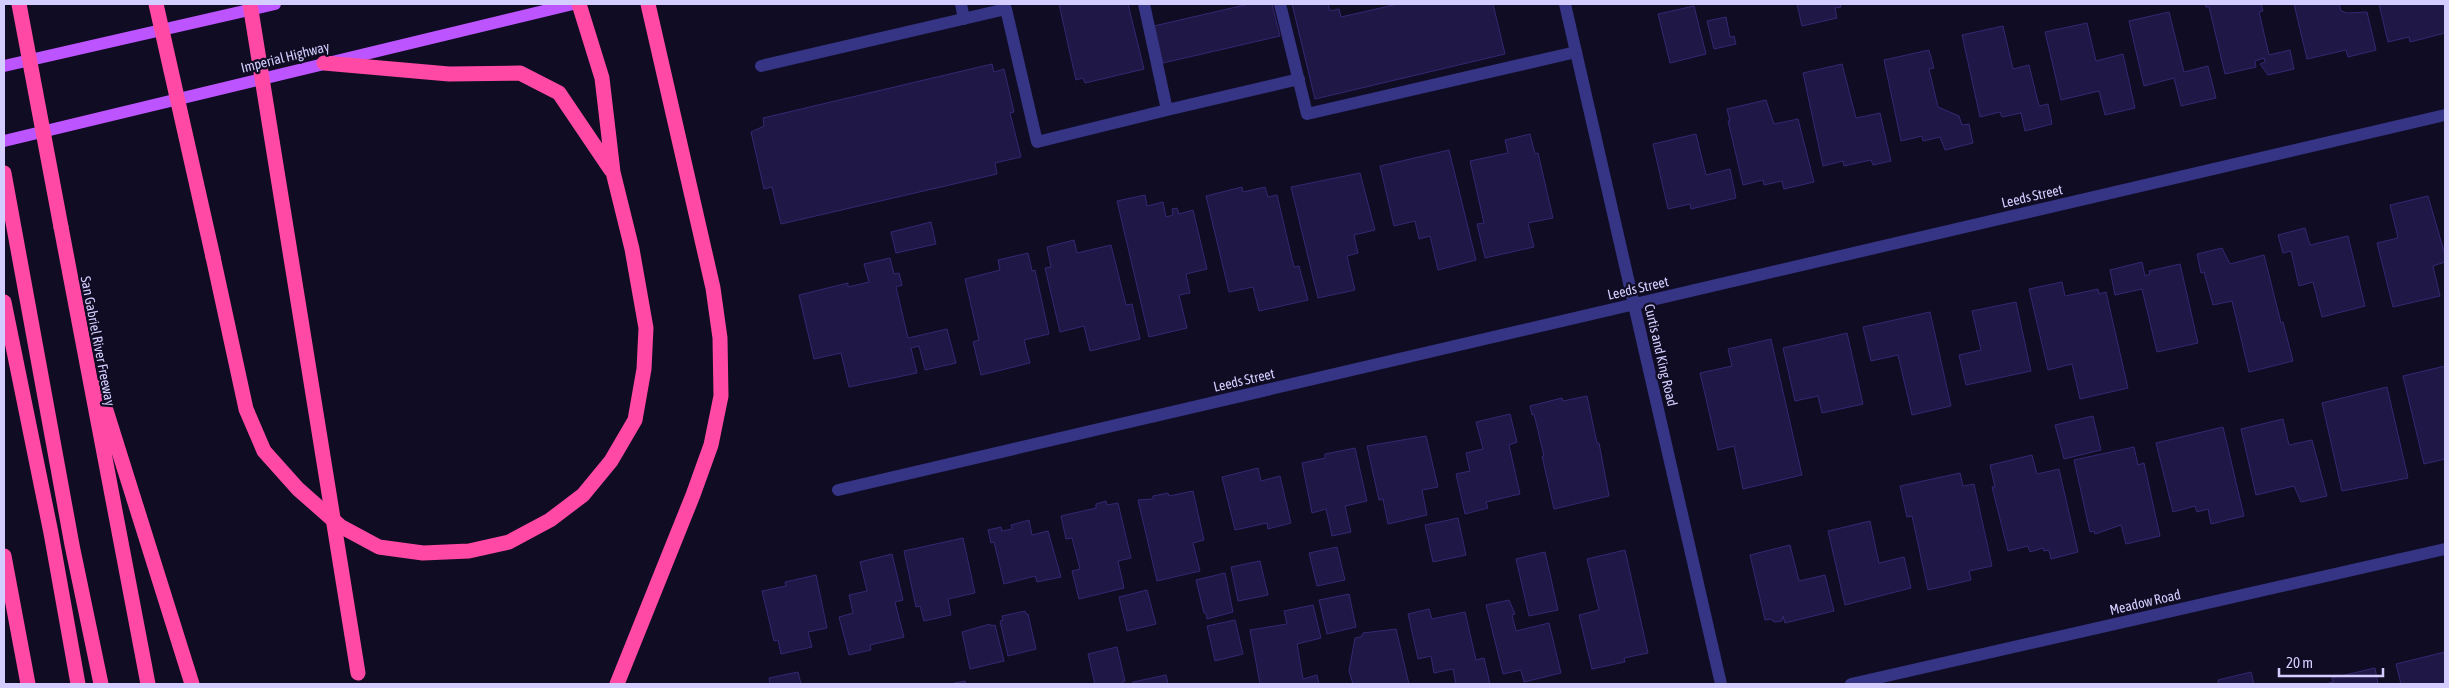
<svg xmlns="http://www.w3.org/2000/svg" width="2449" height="688" font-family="'Asap Condensed',sans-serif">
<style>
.building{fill:#1f1745;stroke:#352773}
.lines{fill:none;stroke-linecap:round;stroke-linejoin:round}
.service{stroke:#353485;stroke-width:12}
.minor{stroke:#353485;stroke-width:12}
.primary{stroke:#bc55ff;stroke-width:12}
.motorway{stroke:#ff49a4;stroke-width:15}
.motorway-bridge{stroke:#ff49a4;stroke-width:15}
.labels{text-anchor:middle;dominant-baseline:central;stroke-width:4.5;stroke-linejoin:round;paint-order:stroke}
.street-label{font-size:14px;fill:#d3ceff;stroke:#100c23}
</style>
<rect width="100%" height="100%" fill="#100c23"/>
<path class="building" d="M1059,4H1128L1144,69L1085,83L1083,78L1076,80Z
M1249,4H1272L1280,36L1163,63L1154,26Z
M1292,4H1328L1330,11L1339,9L1341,17L1398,4H1493L1505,54L1315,99Z
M1797,4H1840L1841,7L1835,8L1837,18L1802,26Z
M2205,4H2261L2263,11L2259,12L2269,55L2290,50L2294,69L2268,75L2260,64L2265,62L2264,58L2255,61L2256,67L2225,74L2209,7H2206Z
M2294,4H2339L2341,11L2347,13L2367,12L2376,50L2348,57L2346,50L2307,59Z
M2379,4H2445V33L2410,42L2409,37L2388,42Z
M1694,6L1706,54L1670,63L1658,14Z
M2169,12L2184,72L2208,66L2216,98L2181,106L2174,78L2144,86L2129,21Z
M1726,17L1730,37L1734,36L1736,44L1714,49L1707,21Z
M2087,23L2096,61L2123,54L2135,108L2105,115L2099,91L2061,100L2045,32Z
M2003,26L2013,69L2029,65L2039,106L2048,104L2052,124L2025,131L2021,113L2002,117L2000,112L1980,117L1962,35Z
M1929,50L1934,68L1929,69L1938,107L1959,116L1962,125L1969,124L1973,143L1945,150L1940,137L1923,141L1922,136L1901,141L1884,60Z
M992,64L994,72L1004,69L1014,112L1010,113L1021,157L995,163L997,174L781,224L772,187L764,189L751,132L764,126L763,118Z
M1842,64L1856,118L1880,113L1891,161L1873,165L1871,160L1844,166L1843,161L1823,166L1803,73Z
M1766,100L1774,124L1798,119L1814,182L1784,189L1782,181L1764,185L1763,180L1743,185L1728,121H1730L1727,109Z
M1530,134L1535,154L1538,153L1553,218L1528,223L1534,247L1485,258L1477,224L1484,223L1470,161L1508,153L1505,140Z
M1696,134L1706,175L1730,169L1736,198L1691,209L1690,204L1668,209L1653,144Z
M1449,150L1476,260L1438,270L1430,236L1419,239L1415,221L1394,226L1380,166Z
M1360,173L1375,230L1354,235L1358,253L1347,256L1355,290L1318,298L1291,187Z
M1242,187L1243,192L1265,187L1268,197L1277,195L1294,267L1299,266L1308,300L1259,311L1253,287L1229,292L1206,196Z
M1145,195L1147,206L1163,202L1166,217L1173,215L1172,209L1177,208L1179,214L1193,210L1207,269L1186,274L1190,293L1179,295L1187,328L1149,337L1117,201Z
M2428,196L2445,255V262L2433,266L2440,296L2393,307L2377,243L2398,238L2390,205Z
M931,222L936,244L896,253L891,232Z
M2305,228L2310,245L2348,236L2365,306L2322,317L2313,282L2299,286L2291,251L2283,253L2278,235Z
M1074,240L1077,253L1111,245L1126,305L1132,304L1140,339L1090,351L1084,326L1060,332L1045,268L1051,267L1047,247Z
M2222,248L2230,264L2264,255L2281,323L2283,322L2293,361L2249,372L2232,301L2213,305L2204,272L2201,273L2197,254Z
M1028,253L1032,271L1035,270L1049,334L1024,340L1030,363L981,375L973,342L979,340L965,279L1000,270L998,260Z
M890,258L894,274L899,273L902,285L896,287L908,338L947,329L956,363L925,370L919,346L911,348L917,373L849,387L841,353L814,359L799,295L848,283V287L869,282L864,264Z
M2142,262L2145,276L2150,274L2149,271L2180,264L2198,343L2157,352L2142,289L2115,295L2110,270Z
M2062,282L2065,296L2098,289L2099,294L2106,292L2128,388L2080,399L2072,364L2048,370L2029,289Z
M2016,302L2031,371L1966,385L1959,355L1981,350L1972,311Z
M1930,312L1951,406L1912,415L1898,355L1871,361L1863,327Z
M1847,333L1863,404L1822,413L1818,396L1795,401L1783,348Z
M1771,339L1802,475L1743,489L1734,446L1718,450L1700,373L1732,366L1728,349Z
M2445,366V459L2424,464L2403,376Z
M2387,387L2408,478L2342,491L2322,403Z
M1587,396L1597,443H1599L1609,496L1554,509L1542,456H1544L1534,414L1532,415L1530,406L1562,398L1563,401Z
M1510,414L1517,442L1509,445L1520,494L1486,502L1488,508L1465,514L1456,474L1470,471L1466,453L1483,449L1476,422Z
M2093,416L2101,450L2064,459L2055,425Z
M2283,419L2289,445L2312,440L2327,496L2301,502L2294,486L2256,495L2241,429Z
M2223,427L2244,516L2211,524L2208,509L2197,512L2195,506L2173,512L2156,443Z
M1426,436L1438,487L1422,490L1427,515L1388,524L1383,499L1379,500L1367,446Z
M2134,447L2138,465L2144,463L2160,536L2126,544L2121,525L2095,534L2094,531L2090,532L2074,460Z
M1355,448L1367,501L1345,506L1351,532L1332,536L1326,509L1312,513L1302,463L1325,458V454Z
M2032,455L2037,474L2059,469L2078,552L2051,559L2049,550L2044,551L2043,548L2030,552L2028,546L2008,551L1992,487H1995L1990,465Z
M1258,468L1261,481L1280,476L1291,523L1268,529L1267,523L1235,530L1222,477Z
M1960,473L1963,486L1974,484L1992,566L1969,571L1971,580L1928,590L1912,516L1907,517L1900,486Z
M1193,491L1204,540L1193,543L1200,571L1157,581L1138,500L1153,499V496L1168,493L1169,496Z
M1106,501L1107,505L1118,503L1131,558L1118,561L1124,588L1079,599L1072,571L1080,569L1072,538L1066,539L1061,516L1096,508V504Z
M1458,518L1466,555L1433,562L1425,525Z
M1029,520L1032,535L1048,531L1061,577L1037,582L1035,576L1004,584L994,542L991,543L988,530L1001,527L1002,531L1012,529L1011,525Z
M1870,521L1879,563L1904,557L1911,588L1845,605L1828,531Z
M963,538L975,593L948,599L951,615L924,621L920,606L916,607L904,551Z
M1790,545L1799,581L1825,575L1834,611L1785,623L1783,616L1782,621L1774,622L1771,619L1765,620L1750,555Z
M1337,547L1345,580L1317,586L1309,553Z
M1625,550L1648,653L1624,658L1625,662L1592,669L1579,615L1599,610L1587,559Z
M1545,552L1558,610L1529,616L1516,559Z
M892,554L903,600L895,602L904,637L870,645L871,650L849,655L839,617L853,613L849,595L867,591L860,562Z
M1260,561L1268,595L1238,601L1231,567Z
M1225,573L1233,612L1207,619L1206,613H1204L1196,580Z
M816,575L827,628L808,632L812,647L781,654L778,640L774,641L762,591L786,586L785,582Z
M1147,590L1156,624L1127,631L1119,597Z
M1349,594L1356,627L1327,634L1319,600Z
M1509,600L1515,614L1512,615L1516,631L1549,623L1561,673L1524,682L1521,670L1503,674L1486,605Z
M1313,605L1321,638L1297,644L1303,679L1317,675L1319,684H1260L1250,630L1287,624L1284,611Z
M1429,609L1432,619L1465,612L1476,660L1484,658L1490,684H1456L1453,669L1434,673L1431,656L1418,659L1408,614Z
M1025,611L1026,614H1028L1036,649L1008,656L1000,621L1003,620L1002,616Z
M1235,620L1243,654L1215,661L1207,626Z
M990,624L991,626L995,625L1004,661L970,669L962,632Z
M1396,629L1409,684H1353L1349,671L1355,638L1361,637L1363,633Z
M1117,647L1125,681L1122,682V684H1095L1088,654Z
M2445,652V684H2401L2396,664Z
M2375,668L2378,684H2325L2333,682L2332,678Z
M798,672L801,684H770L769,678Z
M2251,672L2254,684H2219L2218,680Z
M1166,675L1168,684H1133V682Z
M965,681L966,684H950Z"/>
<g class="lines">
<path class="service" d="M961,4L964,19
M1280,4L1307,114L1576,52
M761,66L1006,9L1037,142L1167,110L1144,4
M1167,110L1299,79"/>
<path class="minor" d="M1565,4L1721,684
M838,490L2445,115
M1851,684L2445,549"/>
<path class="primary" d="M4,66L275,4
M4,141L573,4"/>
<path class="motorway" d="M324,63L449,74L520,73L559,93L611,170
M4,173L72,545L101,684
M61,227L148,684
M213,257L246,409L264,451L298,489L340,526L379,547L423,553L469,551L509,542L550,520L583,495L611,461L635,420L644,369L646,328L632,249L613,172L602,78L579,4
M4,302L51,533L78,684
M99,388L192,684
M4,556L28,684
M617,684L693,495L711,445L721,396L720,338L713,288L648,4"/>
<path class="motorway-bridge" d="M19,4L61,227
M156,4L213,257
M250,4L358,673"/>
</g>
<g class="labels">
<g class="street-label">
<text transform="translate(285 57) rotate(-14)">Imperial Highway</text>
<text transform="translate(2032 196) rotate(-13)">Leeds Street</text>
<text transform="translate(1638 288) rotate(-13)">Leeds Street</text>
<text transform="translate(98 341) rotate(79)">San Gabriel River Freeway</text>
<text transform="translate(1661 355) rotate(77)">Curtis and King Road</text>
<text transform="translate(1244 380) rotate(-13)">Leeds Street</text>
<text transform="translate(2145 602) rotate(-13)">Meadow Road</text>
</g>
</g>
<rect width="2449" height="688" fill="none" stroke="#d3ceff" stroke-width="10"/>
<path d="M2279 668v8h104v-8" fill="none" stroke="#d3ceff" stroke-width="2.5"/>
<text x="2286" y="668" font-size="15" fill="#d3ceff" stroke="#100c23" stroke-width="4" paint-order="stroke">20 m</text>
</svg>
